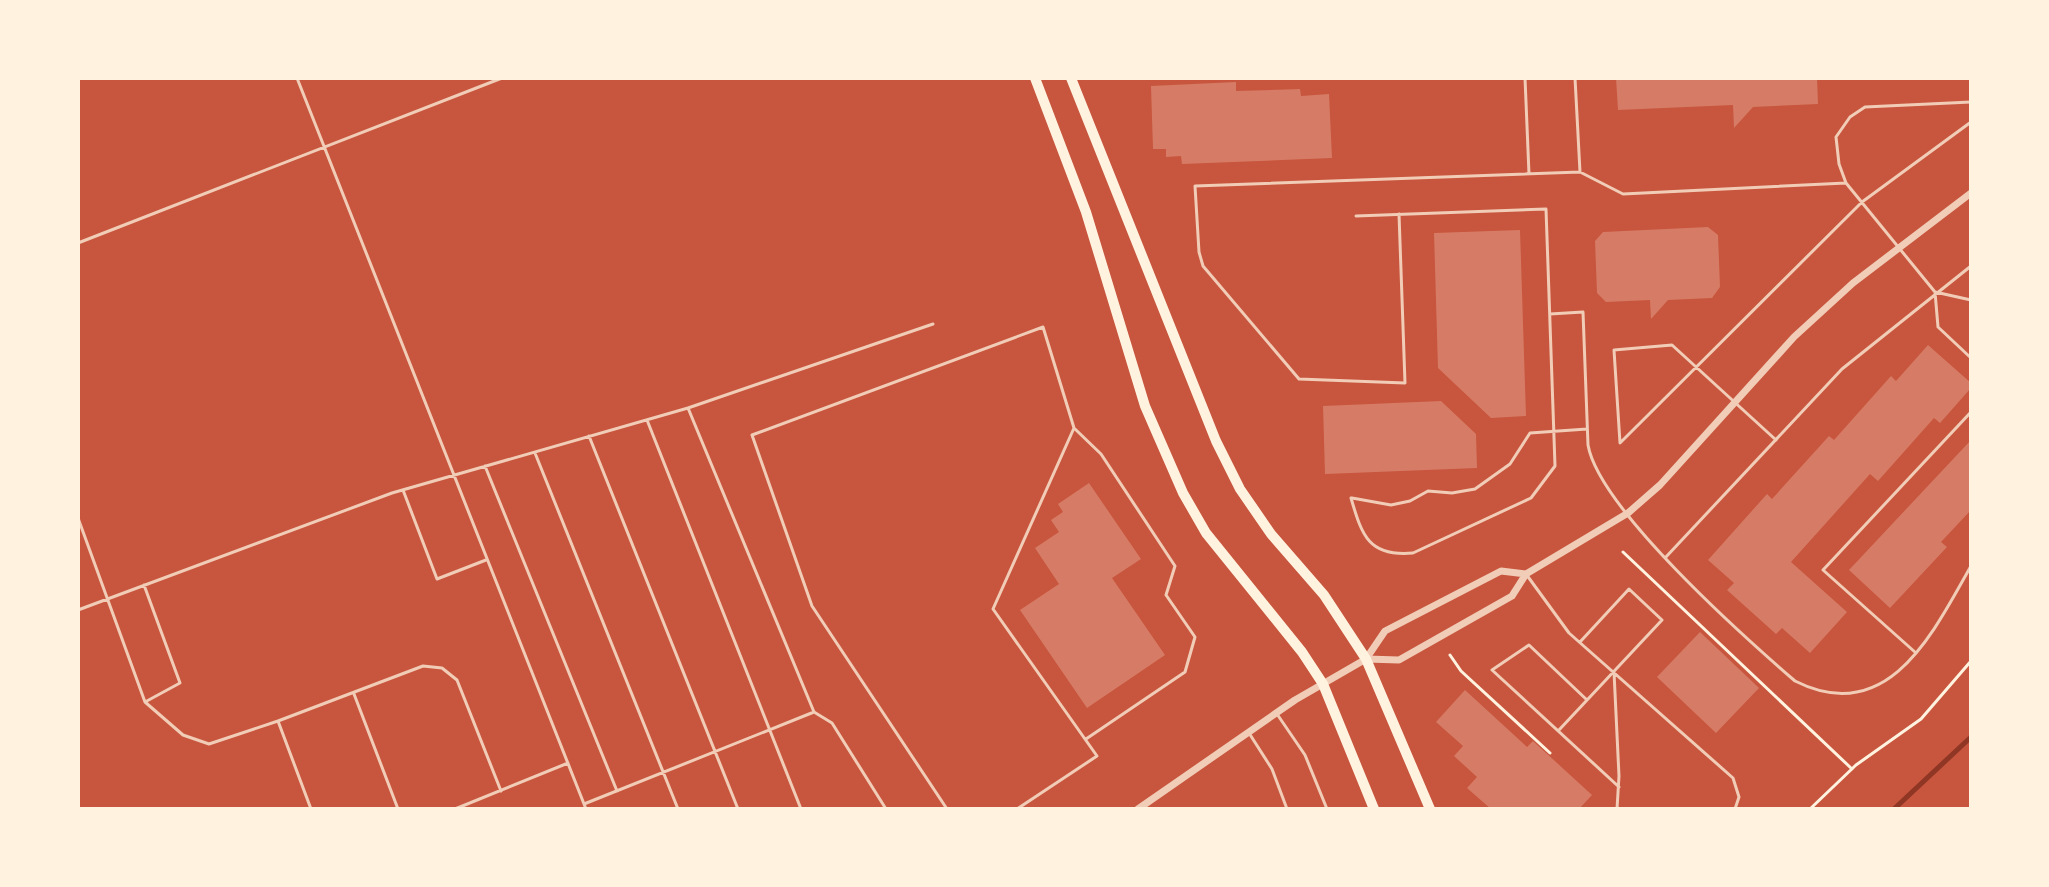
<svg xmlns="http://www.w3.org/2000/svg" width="2049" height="887" font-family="Karla,sans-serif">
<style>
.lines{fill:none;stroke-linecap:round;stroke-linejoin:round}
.stream{stroke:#8f3625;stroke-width:5}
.building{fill:#d67c66}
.path{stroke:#fff3e0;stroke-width:3}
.service{stroke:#f1ccb7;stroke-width:3}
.minor{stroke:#f1ccb7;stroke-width:7}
.secondary{stroke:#fff3e0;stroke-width:10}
</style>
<rect width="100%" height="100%" fill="#c8553d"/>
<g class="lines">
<path class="stream" d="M1894,809L1971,737"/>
</g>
<path class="building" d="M1616,78H1817L1818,104L1753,107L1734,128L1733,105L1618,110Z
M1236,82V91L1300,89L1301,96L1329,94L1332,158L1182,164L1181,156L1166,157V149H1153L1151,86Z
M1708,227L1718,235L1720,287L1712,298L1668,300L1651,319L1650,300L1606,302L1597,293L1595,241L1603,232Z
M1520,230L1526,416L1491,418L1438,368L1434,233Z
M1928,345L1971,383V388L1940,423L1934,418L1878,481L1870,474L1791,562L1847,612L1810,653L1782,628L1776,634L1727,590L1734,583L1708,560L1767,494L1772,499L1829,436L1834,440L1891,376L1896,381Z
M1441,401L1476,434L1477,468L1325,474L1323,406Z
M1971,440V510L1941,542L1947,547L1890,608L1849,570Z
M1089,483L1141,559L1112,578L1165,655L1087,708L1020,610L1059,584L1035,548L1059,532L1051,520L1063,512L1058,504Z
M1700,632L1759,688L1716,733L1657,677Z
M1465,690L1527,747L1533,741L1592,795L1579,809H1491L1467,788L1477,777L1454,756L1463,746L1436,722Z"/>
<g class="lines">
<path class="path" d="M1623,552L1852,769
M1450,655L1461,671L1550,753
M1810,809L1856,765L1921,719L1971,661"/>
<path class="service" d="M297,78L586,809
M1525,78L1529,174
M1575,78L1580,172
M1971,102L1865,107L1850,117L1836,137L1839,164L1846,183L1935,292L1938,327L1971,358
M1399,214L1405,383L1299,379L1203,266L1199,252L1195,186L1580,172L1623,194L1846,183
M78,243L502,78
M1935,292L1971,300
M1550,314L1583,312L1588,445C1599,508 1743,636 1795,681C1888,728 1933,633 1971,566
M688,408L814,712L832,723L886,809
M647,420L801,809
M1075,429L1101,454L1175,566L1166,595L1195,637L1185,672L1086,739
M589,436L738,809
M1776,440L1672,345L1614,350L1620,443L1862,202L1971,122
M535,453L678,809
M485,466L617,791
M403,490L437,579L486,560
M1351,498C1362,536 1369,557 1413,553L1531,498L1555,466L1546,209L1356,216
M1352,498L1391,505L1410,501L1428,491L1452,493L1475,489L1510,464L1530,433L1587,429
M78,518L145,702L183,735L209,744L278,721
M1665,558L1842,369L1971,266
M1526,574L1569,633L1733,778L1739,797L1735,809
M144,585L180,683L145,702
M78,610L392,493L688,408L933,324
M1916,653L1823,570L1971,412
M1614,672L1619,776L1617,809
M354,694L398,809
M1587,700L1529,645L1492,670L1619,787
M1277,714L1305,755L1327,809
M1559,730L1662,620L1629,589L1580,642
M1249,733L1272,769L1287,809
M584,804L814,712
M311,809L278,721L423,666L442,668L457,680L501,791
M455,809L568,763
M947,809L812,606L752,435L1043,327L1074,428L993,609L1097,756L1017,809"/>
<path class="minor" d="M1366,659L1399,660L1512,596L1526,574L1628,513L1660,485L1794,337L1853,283L1971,193
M1138,809L1295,700L1366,659L1385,631L1501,571L1526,574"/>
<path class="secondary" d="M1035,78L1086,212L1145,406L1183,493L1206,533L1302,652L1323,684L1374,809
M1071,78L1216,441L1240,489L1271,534L1324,595L1366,659L1430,809"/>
</g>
<rect width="2049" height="887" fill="none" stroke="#fff3e0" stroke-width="160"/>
</svg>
